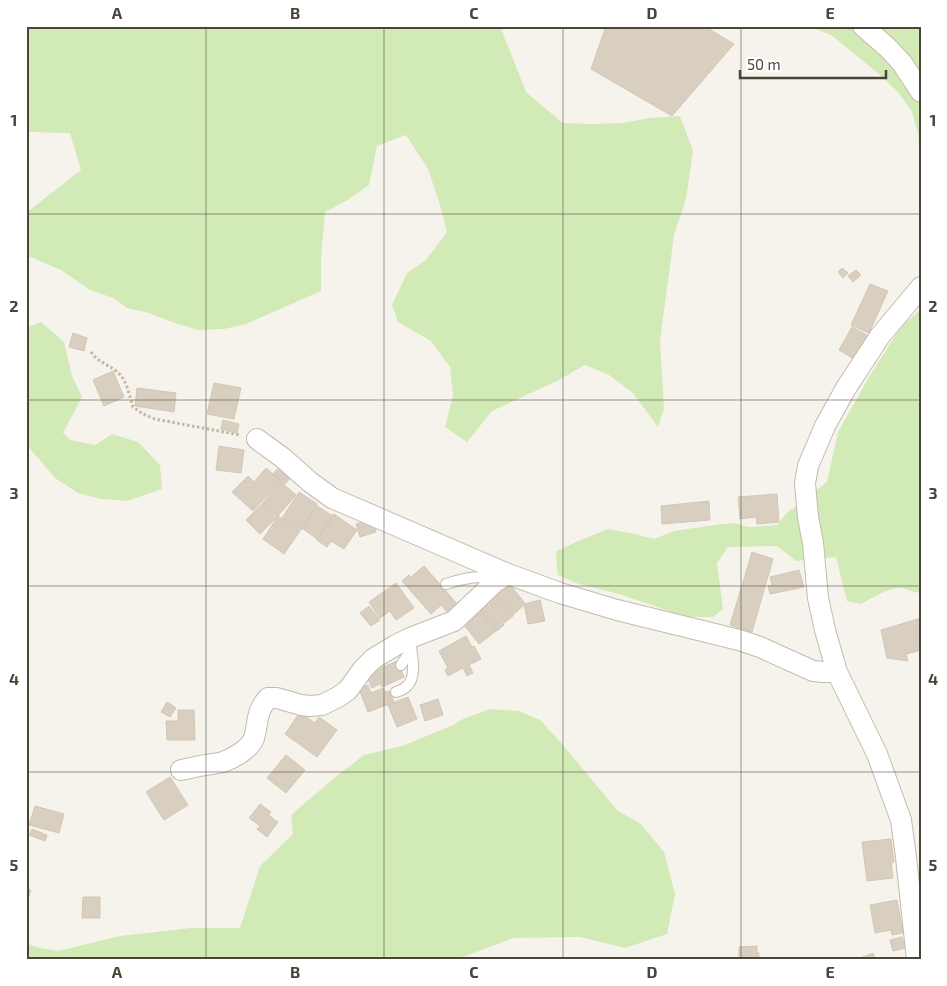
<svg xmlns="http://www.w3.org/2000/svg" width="947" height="986" font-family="'Exo 2',sans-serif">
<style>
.green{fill:#d2eab5}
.building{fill:#d8cfc1;stroke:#d3c7b4}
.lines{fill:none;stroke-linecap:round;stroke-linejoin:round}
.service-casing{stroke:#c2bbae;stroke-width:12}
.minor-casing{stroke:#c2bbae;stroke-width:22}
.path{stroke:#c4b79f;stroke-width:3;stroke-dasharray:2.5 2.5;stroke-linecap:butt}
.service{stroke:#fff;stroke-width:10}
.minor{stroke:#fff;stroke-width:20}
.grid{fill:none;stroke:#4b4439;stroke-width:1;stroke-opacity:0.55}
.neatline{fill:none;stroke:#4b4439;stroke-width:2}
.grid-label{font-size:16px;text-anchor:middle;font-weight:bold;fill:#4b4439}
</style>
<rect width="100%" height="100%" fill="#f6f3ec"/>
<path class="green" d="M26,26H500L526,92L563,123L591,124L623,123L650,118L680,116L693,151L686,199L674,235L660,341L664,409L658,427L633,393L609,375L585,365L557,381L492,411L467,442L445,427L453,395L450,367L431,341L398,322L392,305L407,273L426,260L447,232L440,205L428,169L406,135L377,146L369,185L346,201L325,212L321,258V291L246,324L224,329L198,330L172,322L149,313L127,308L113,298L90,290L61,270L26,255V213L81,170L70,133L26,132Z
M808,26H921V177L918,133L912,112L899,93L878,73L831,35Z
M921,309V593C914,593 908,589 901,588C889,587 871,598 861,604L847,601L836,557L796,561L777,546L728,547L717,563L723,609L713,617H690L673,613L655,606L619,594L576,583L558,575L556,558L557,551L576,542L608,529L630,533L654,539L674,531L722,524L734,523L749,527L777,525L787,513L827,482L838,432L869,377L901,327Z
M41,322L64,342L72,376L82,397L63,433L70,440L95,445L112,434L138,442L160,465L162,489L127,501L101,499L78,493L55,478L26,444V328Z
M490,709L519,711L540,720L564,746L617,810L641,824L664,852L675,894L667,934L625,948L580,937L513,938L463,957L461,960H26V943L36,947L58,951L120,936L191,928H240L260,866L293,834L291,815L338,775L364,755L405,745L453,725L463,719Z"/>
<path class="building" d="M606,26H704L734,44L672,116L591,69Z
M842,268L848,273L843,278L838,272Z
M856,270L861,275L853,282L848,276Z
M870,284L888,291L869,333L851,325Z
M852,327L867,335L854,359L839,350Z
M73,333L87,338L84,351L69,347Z
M113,371L124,397L104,406L93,380Z
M214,383L241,388L234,419L207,414Z
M137,388L176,393L174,412L135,406Z
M223,420L239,424L237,433L221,429Z
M219,446L244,450L241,473L216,470Z
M282,464L294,474L285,484L273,474Z
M266,468L281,481L253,511L232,492L248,476L254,482Z
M281,482L296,495L277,517L262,504Z
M299,492L317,504L301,530L282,518Z
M777,494L779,522L757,524L756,517L740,519L738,497Z
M709,501L710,520L662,524L661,506Z
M262,504L276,518L260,534L246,520Z
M317,506L333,516L317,539L302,528Z
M334,514L357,530L344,549L331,541L327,547L317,540Z
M278,516L300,531L284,554L263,539Z
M372,519L376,532L360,537L356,524Z
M752,552L773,559L752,632L730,625Z
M424,566L458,605L448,613L441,605L431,614L402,581L409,575L411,577Z
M799,570L804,587L770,594L768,586L772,585L770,577Z
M507,581L524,602L523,606L513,615L494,591Z
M396,583L414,608L396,620L390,611L380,618L369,602Z
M494,592L513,616L504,623L485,599Z
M484,600L504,625L497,631L477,605Z
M540,600L545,621L528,624L524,604Z
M369,606L380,620L371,626L360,613Z
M477,606L496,631L479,644L460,620Z
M921,618V650L906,654L908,661L887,658L881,630Z
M466,636L472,647L474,646L481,659L469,665L473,673L467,676L463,668L448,676L445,670L448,668L439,651Z
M397,661L404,677L382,687L380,684L372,688L366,675Z
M368,685L371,693L383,688L385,692L389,691L394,702L368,712L359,689Z
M408,697L417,719L397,727L388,705Z
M438,699L443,715L425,721L420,705Z
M167,702L176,708L170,717L161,712Z
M178,710H194L195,740H167L166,721H178Z
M300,712L315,723L319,717L337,730L317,757L285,734Z
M286,755L305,770L286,793L267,778Z
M170,777L188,805L164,820L146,792Z
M260,804L271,812L268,815L278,822L267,837L257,829L260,826L249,818Z
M35,806L64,814L59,833L29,825Z
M32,829L47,835L45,841L29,835Z
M891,839L894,862H891L893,878L867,881L862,842Z
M26,889L31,890L28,899H26Z
M83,897H100V918H82Z
M897,900L903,933L892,935L891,930L875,933L870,905Z
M902,937L905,948L893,951L890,940Z
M757,946V953H759V960H739V947Z
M873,953L876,960H861L860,958Z"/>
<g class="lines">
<defs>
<path id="service" d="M446,584C462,579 480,573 495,582
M401,665L411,650
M396,692C400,691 404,689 407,686C418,676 411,652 410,638"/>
<path id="minor" d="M863,26L888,48L902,63L921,92
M257,439L283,458L310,482L332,498L508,574L560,593L617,610L739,640L760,647L813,671L824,672H837
M181,770C187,769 194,767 200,766C208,764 216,764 223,762C234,758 250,749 254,738C259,722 255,713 268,698H277L301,705L310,706L322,705L338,697L348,690L363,669L373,659L396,645L410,638L454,621L495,582L508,574
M917,960L906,857L901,820L877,754L837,672L825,630L818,598L813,543L808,517L805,483L808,466L825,426L846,388L880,336L921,287"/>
</defs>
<use href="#service" class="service-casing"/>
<use href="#minor" class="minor-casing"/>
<path class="path" d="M91,352C99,363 106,363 116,371C127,379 129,395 133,407L143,414L155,419L240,435"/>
<use href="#service" class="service"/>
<use href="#minor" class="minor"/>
</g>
<path class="grid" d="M206,26V960M384,26V960M563,26V960M741,26V960M26,214H921M26,400H921M26,586H921M26,772H921"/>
<rect width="947" height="986" fill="none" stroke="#ffffff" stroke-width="55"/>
<path d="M740 70v8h146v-8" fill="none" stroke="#4b4439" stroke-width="2.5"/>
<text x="747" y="70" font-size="15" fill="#4b4439" stroke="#ffffff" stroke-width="4" paint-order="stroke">50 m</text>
<rect x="28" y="28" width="892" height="930" class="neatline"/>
<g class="grid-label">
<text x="117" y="19">A</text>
<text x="295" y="19">B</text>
<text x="474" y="19">C</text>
<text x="652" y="19">D</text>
<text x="830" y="19">E</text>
<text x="14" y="126">1</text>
<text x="933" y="126">1</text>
<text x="14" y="312">2</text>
<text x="933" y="312">2</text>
<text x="14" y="499">3</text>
<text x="933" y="499">3</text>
<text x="14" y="685">4</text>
<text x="933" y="685">4</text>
<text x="14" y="871">5</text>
<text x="933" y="871">5</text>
<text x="117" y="978">A</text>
<text x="295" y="978">B</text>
<text x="474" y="978">C</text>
<text x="652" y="978">D</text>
<text x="830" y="978">E</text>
</g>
</svg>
